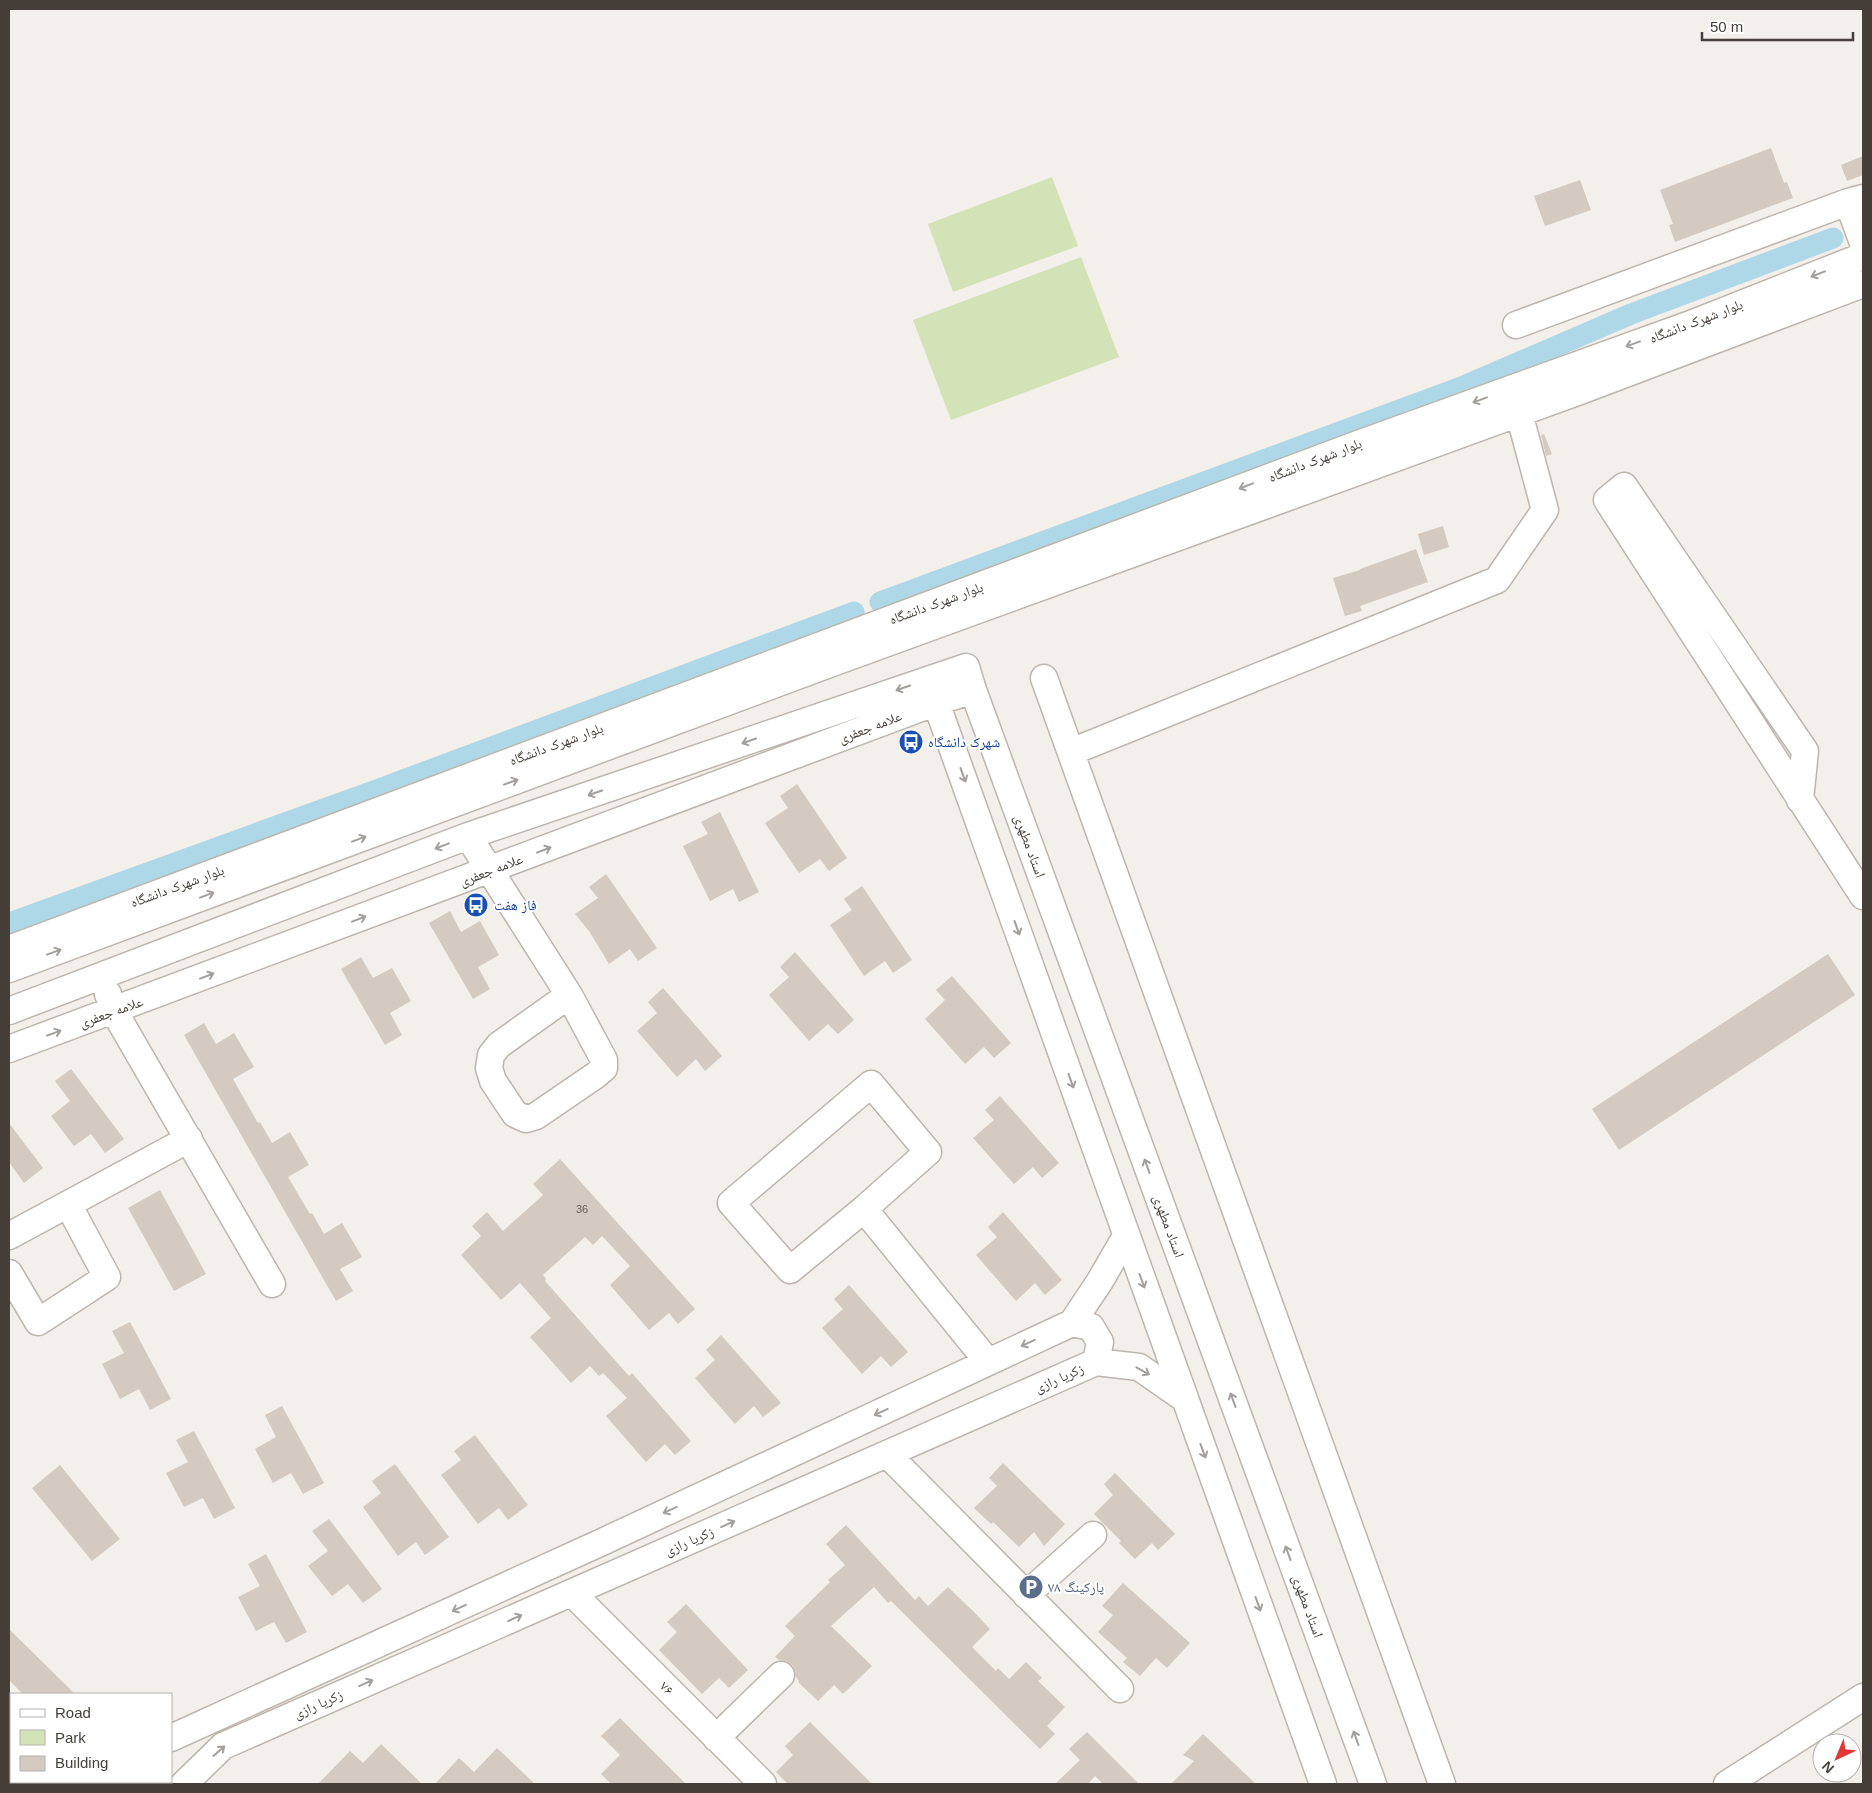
<svg xmlns="http://www.w3.org/2000/svg" width="1872" height="1793" font-family="Arial,'Noto Naskh Arabic',sans-serif">
<style>
.green{fill:#d4e2b8}
.lines{fill:none;stroke-linecap:round;stroke-linejoin:round}
.canal{stroke:#aed7e8;stroke-width:21}
.building{fill:#d3cac1}
.minor-casing{stroke:#bdb6ad;stroke-width:29}
.minor{stroke:#fff;stroke-width:26}
.oneway{stroke:#a29f9c}
.labels{text-anchor:middle;dominant-baseline:central;stroke-width:4;stroke-linejoin:round;paint-order:stroke}
.number-label{font-size:11px;fill:#69625b}
.street-label{font-size:14px;fill:#463f39;stroke:#fff}
.transit-label{font-size:14px;fill:#164399;stroke:#fff;text-anchor:start}
.service-label{font-size:14px;fill:#4e5e75;stroke:#fff;text-anchor:start}
</style>
<rect width="100%" height="100%" fill="#f3efea"/>
<path class="green" d="M1052,177L1078,246L953,292L928,224Z
M1081,257L1119,357L951,420L913,320Z"/>
<g class="lines">
<path class="canal" d="M880,602L1464,386L1631,314L1833,238
M9,923L379,789L854,612"/>
</g>
<path class="building" d="M1771,148L1784,183L1787,182L1793,198L1675,242L1669,225L1673,224L1660,190Z
M1863,156V175L1847,181L1841,165Z
M1580,180L1591,210L1545,226L1534,196Z
M1544,434L1552,454L1546,456L1541,435Z
M1443,526L1449,547L1424,555L1418,534Z
M1416,549L1428,582L1360,606L1362,611L1345,616L1333,578L1360,570V569Z
M797,784L847,858L829,871L820,859L799,873L765,823L788,808L780,796Z
M720,812L759,892L739,902L733,889L710,901L683,846L708,834L701,822Z
M606,874L657,948L638,961L630,949L609,964L589,931L575,914L598,898L589,887Z
M862,886L912,960L893,973L885,961L864,976L830,925L852,910L844,899Z
M450,911L461,932L480,921L499,955L478,967L490,989L473,999L429,923Z
M795,952L854,1020L838,1034L828,1024L809,1041L769,995L789,977L780,967Z
M1828,954L1855,995L1619,1150L1592,1109Z
M361,957L373,978L392,968L411,1001L390,1013L402,1035L385,1045L341,969Z
M952,976L1011,1043L994,1058L984,1047L965,1064L925,1019L945,1000L936,990Z
M663,988L722,1056L705,1071L696,1059L677,1077L637,1031L657,1013L648,1002Z
M204,1023L216,1044L234,1033L254,1067L233,1079L258,1123L260,1122L272,1143L290,1132L309,1165L288,1177L310,1214L312,1213L324,1234L342,1223L362,1257L340,1269L353,1291L336,1301L184,1035Z
M71,1069L124,1139L105,1153L91,1134L74,1146L51,1116L70,1101L55,1081Z
M1000,1096L1059,1163L1042,1178L1033,1167L1014,1184L973,1138L994,1120L985,1110Z
M9,1123L43,1168L24,1183L9,1162Z
M560,1159L695,1309L678,1324L669,1313L649,1330L610,1285L630,1266L602,1236L593,1245L585,1237L543,1275L546,1279L545,1281L629,1376L632,1373L691,1441L675,1455L665,1444L646,1462L606,1416L627,1398L603,1373L599,1376L590,1366L571,1383L530,1337L551,1318L542,1308L520,1283L501,1300L461,1255L481,1236L472,1226L487,1212L503,1231L543,1195L533,1184Z
M160,1190L206,1274L174,1291L128,1208Z
M1003,1212L1062,1280L1045,1295L1035,1283L1016,1301L976,1255L997,1237L988,1227Z
M849,1285L908,1352L891,1367L881,1356L862,1374L822,1328L843,1309L834,1299Z
M130,1322L171,1399L150,1410L139,1389L120,1399L102,1364L124,1353L112,1331Z
M721,1335L781,1403L763,1417L754,1406L735,1424L695,1378L715,1360L706,1350Z
M282,1406L324,1483L303,1494L291,1473L273,1483L255,1449L276,1437L265,1415Z
M194,1431L235,1508L214,1519L203,1498L184,1507L166,1473L188,1462L176,1440Z
M475,1435L528,1505L508,1520L499,1508L478,1524L441,1475L461,1460L454,1451Z
M1003,1463L1065,1524L1044,1546L1034,1532L1019,1547L993,1522L991,1524L974,1508L997,1486L989,1478Z
M395,1464L449,1537L425,1555L416,1542L398,1556L363,1507L381,1493L372,1481Z
M60,1465L120,1539L92,1561L32,1488Z
M1115,1473L1175,1534L1158,1550L1152,1543L1135,1559L1119,1543L1121,1541L1094,1514L1113,1495L1104,1484Z
M329,1519L382,1589L363,1603L348,1584L332,1596L308,1566L328,1551L312,1531Z
M846,1525L915,1600L919,1596L928,1606L948,1587L975,1613L990,1629L972,1647L996,1671L998,1668L1009,1679L1026,1662L1042,1678L1038,1681L1065,1707L1047,1726L1055,1734L1040,1749L891,1601L888,1603L874,1587L831,1626L872,1666L843,1694L834,1685L818,1701L798,1682L799,1681L796,1677L795,1671L792,1665L786,1661L779,1660L775,1657L795,1636L785,1626L830,1582L828,1580L845,1565L826,1544Z
M266,1554L307,1632L286,1643L274,1622L256,1631L238,1597L260,1586L248,1564Z
M1123,1583L1190,1643L1167,1668L1156,1658L1140,1676L1123,1662L1127,1658L1098,1632L1113,1615L1102,1606Z
M686,1604L748,1670L729,1688L719,1678L702,1694L659,1650L677,1632L667,1622Z
M9,1629L75,1694H23L9,1680Z
M620,1718L686,1784H611L601,1774L620,1755L601,1736Z
M810,1722L872,1784H788L776,1772L793,1755L785,1746Z
M1087,1732L1139,1784H1103L1095,1776L1088,1784H1055L1080,1760L1069,1749Z
M1203,1734L1256,1784H1171L1194,1761L1183,1755Z
M381,1744L422,1784H318L350,1751L363,1763Z
M497,1748L535,1784H435L459,1758L474,1772Z"/>
<g class="lines">
<defs>
<path id="minor" d="M1863,198L1848,202L1863,243
M1516,325L1848,202
M1044,678L1442,1784
M928,680L1323,1784
M1071,752L1497,580L1545,510L1519,413
M1800,800L1805,751L1624,486L1607,500L1863,896
M468,836L569,995L604,1060V1068L596,1075L536,1116L526,1119L515,1114L493,1081L489,1068L491,1055L499,1045L569,995
M9,949L1358,444L1688,325L1863,256
M9,969L835,662L1580,391L1863,284
M108,994L114,1011L272,1284
M9,1011L468,836L966,667L973,690L1373,1784
M9,1049L937,702L973,690
M864,1209L928,1152L871,1084L731,1203L790,1270L864,1209L988,1362
M9,1236L189,1139
M9,1273L38,1322L107,1277L68,1204
M1072,1323L1100,1281L1126,1236
M1096,1362L1139,1367L1185,1399
M887,1454L1120,1689
M572,1593L763,1784
M1026,1595L1093,1535
M171,1738L600,1543L1072,1323L1091,1327L1100,1342L1096,1362L223,1746L184,1784
M716,1738L781,1675
M125,1782L126,1784
M67,1784L72,1782
M1727,1784L1863,1697"/>
</defs>
<use href="#minor" class="minor-casing"/>
<use href="#minor" class="minor"/>
</g>
<defs><path id="oneway-shaft" d="M-6 0H5M1.5-3L5.5 0L1.5 3" fill="none" stroke-width="1.6" stroke-linecap="round" stroke-linejoin="round" transform="scale(1.25)"/></defs>
<g class="oneway">
<use href="#oneway-shaft" transform="translate(1818 274) rotate(159)"/>
<use href="#oneway-shaft" transform="translate(1633 344) rotate(160)"/>
<use href="#oneway-shaft" transform="translate(1480 400) rotate(160)"/>
<use href="#oneway-shaft" transform="translate(1246 486) rotate(159)"/>
<use href="#oneway-shaft" transform="translate(903 688) rotate(161)"/>
<use href="#oneway-shaft" transform="translate(749 741) rotate(161)"/>
<use href="#oneway-shaft" transform="translate(963 775) rotate(70)"/>
<use href="#oneway-shaft" transform="translate(511 782) rotate(-20)"/>
<use href="#oneway-shaft" transform="translate(595 793) rotate(161)"/>
<use href="#oneway-shaft" transform="translate(359 839) rotate(-20)"/>
<use href="#oneway-shaft" transform="translate(442 846) rotate(159)"/>
<use href="#oneway-shaft" transform="translate(544 850) rotate(-21)"/>
<use href="#oneway-shaft" transform="translate(207 895) rotate(-20)"/>
<use href="#oneway-shaft" transform="translate(359 919) rotate(-21)"/>
<use href="#oneway-shaft" transform="translate(1017 928) rotate(70)"/>
<use href="#oneway-shaft" transform="translate(54 952) rotate(-20)"/>
<use href="#oneway-shaft" transform="translate(207 976) rotate(-21)"/>
<use href="#oneway-shaft" transform="translate(54 1033) rotate(-20)"/>
<use href="#oneway-shaft" transform="translate(1071 1081) rotate(70)"/>
<use href="#oneway-shaft" transform="translate(1147 1166) rotate(-110)"/>
<use href="#oneway-shaft" transform="translate(1142 1281) rotate(70)"/>
<use href="#oneway-shaft" transform="translate(1028 1343) rotate(155)"/>
<use href="#oneway-shaft" transform="translate(1143 1371) rotate(29)"/>
<use href="#oneway-shaft" transform="translate(1233 1400) rotate(-110)"/>
<use href="#oneway-shaft" transform="translate(881 1412) rotate(155)"/>
<use href="#oneway-shaft" transform="translate(1203 1451) rotate(70)"/>
<use href="#oneway-shaft" transform="translate(670 1510) rotate(155)"/>
<use href="#oneway-shaft" transform="translate(728 1524) rotate(-24)"/>
<use href="#oneway-shaft" transform="translate(1288 1553) rotate(-110)"/>
<use href="#oneway-shaft" transform="translate(1258 1604) rotate(70)"/>
<use href="#oneway-shaft" transform="translate(459 1608) rotate(155)"/>
<use href="#oneway-shaft" transform="translate(515 1618) rotate(-24)"/>
<use href="#oneway-shaft" transform="translate(366 1683) rotate(-24)"/>
<use href="#oneway-shaft" transform="translate(1356 1738) rotate(-110)"/>
<use href="#oneway-shaft" transform="translate(219 1751) rotate(-41)"/>
</g>
<defs>
<symbol id="bus-disc" viewBox="-11 -11 22 22"><circle r="9.5" fill="#1a4fb4" stroke="#fff"/><path d="M-5-6H5V4H4V6H2V4H-2V6H-4V4H-5ZM-3.5-4V0h7V-4ZM-3.5 1.2v1.5H-2V1.2ZM2 1.2v1.5H3.5V1.2Z" fill="#fff"/></symbol>
<symbol id="parking-disc" viewBox="-11 -11 22 22"><circle r="9.5" fill="#5c6f8a" stroke="#fff"/><path d="M-3.5-5.5H1a3.5 3.5 0 0 1 0 7H-1V5.5H-3.5ZM-1-3.4V-.6H.8a1.4 1.4 0 0 0 0-2.8Z" fill="#fff"/></symbol>
</defs>
<g fill-rule="evenodd">
<use href="#bus-disc" x="897" y="728" width="28" height="28"/>
<use href="#bus-disc" x="462" y="891" width="28" height="28"/>
<use href="#parking-disc" x="1017" y="1573" width="28" height="28"/>
</g>
<g class="labels">
<g class="number-label">
<text x="582" y="1209">36</text>
</g>
<g class="street-label">
<text transform="translate(1696 321) rotate(-21)">بلوار شهرک دانشگاه</text>
<text transform="translate(1315 460) rotate(-21)">بلوار شهرک دانشگاه</text>
<text transform="translate(936 603) rotate(-20)">بلوار شهرک دانشگاه</text>
<text transform="translate(870 727) rotate(-21)">علامه جعفری</text>
<text transform="translate(556 744) rotate(-20)">بلوار شهرک دانشگاه</text>
<text transform="translate(1030 846) rotate(70)">استاد مطهری</text>
<text transform="translate(491 870) rotate(-21)">علامه جعفری</text>
<text transform="translate(177 886) rotate(-20)">بلوار شهرک دانشگاه</text>
<text transform="translate(111 1012) rotate(-20)">علامه جعفری</text>
<text transform="translate(1169 1226) rotate(70)">استاد مطهری</text>
<text transform="translate(1059 1378) rotate(-24)">زکریا رازی</text>
<text transform="translate(689 1541) rotate(-24)">زکریا رازی</text>
<text transform="translate(1308 1606) rotate(70)">استاد مطهری</text>
<text transform="translate(667 1688) rotate(45)">۷۶</text>
<text transform="translate(318 1704) rotate(-24)">زکریا رازی</text>
</g>
<g class="transit-label">
<text x="928" y="742">شهرک دانشگاه</text>
<text x="494" y="905">فاز هفت</text>
</g>
<g class="service-label">
<text x="1048" y="1587">پارکینگ ۷۸</text>
</g>
</g>
<rect width="1872" height="1793" fill="none" stroke="#463f39" stroke-width="20"/>
<rect x="10" y="1693" width="162" height="90" fill="#ffffff" stroke="#b5b2b0"/>
<rect x="20" y="1709" width="25" height="8" fill="#ffffff" stroke="#b5b2b0"/>
<text x="55" y="1718" font-size="15" fill="#463f39">Road</text>
<rect x="20" y="1730" width="25" height="15" fill="#d4e2b8" stroke="#b5b2b0"/>
<text x="55" y="1743" font-size="15" fill="#463f39">Park</text>
<rect x="20" y="1756" width="25" height="15" fill="#d3cac1" stroke="#b5b2b0"/>
<text x="55" y="1768" font-size="15" fill="#463f39">Building</text>
<g transform="translate(1837 1758) rotate(224)"><circle r="24" fill="#ffffff" stroke="#b5b2b0"/>
<path d="M0-4L9 19L0 12L-9 19Z" fill="#e03834"/>
<text y="-8" font-size="14" font-weight="bold" text-anchor="middle" fill="#463f39">N</text>
</g>
<path d="M1702 32v8h151v-8" fill="none" stroke="#463f39" stroke-width="2.5"/>
<text x="1710" y="32" font-size="15" fill="#463f39" stroke="#ffffff" stroke-width="4" paint-order="stroke">50 m</text>
</svg>
